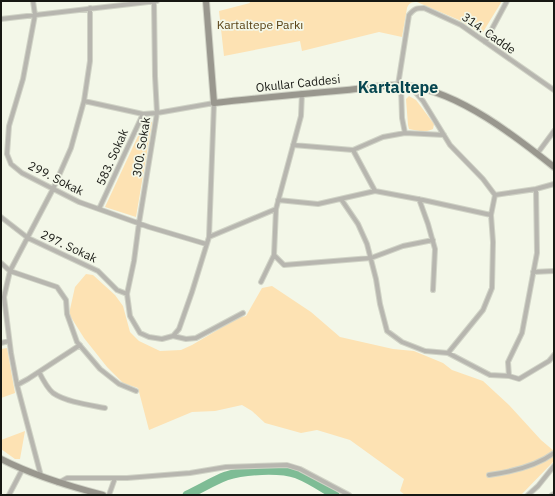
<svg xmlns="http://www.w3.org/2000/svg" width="555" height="496" font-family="'IBM Plex Sans',sans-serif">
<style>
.green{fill:#fde2b3}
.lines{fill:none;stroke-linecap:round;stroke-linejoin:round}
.river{stroke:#7ebc95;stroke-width:9}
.street-casing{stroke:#d0d3c6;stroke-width:6}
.secondary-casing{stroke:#d0d3c6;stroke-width:8}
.street{stroke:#b7b6af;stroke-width:4}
.secondary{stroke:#99978e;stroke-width:6}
.labels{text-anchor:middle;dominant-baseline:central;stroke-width:3.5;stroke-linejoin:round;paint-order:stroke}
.park-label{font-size:12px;fill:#584113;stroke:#f3f7e8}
.street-label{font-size:12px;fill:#171813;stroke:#f3f7e8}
.district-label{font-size:16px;font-weight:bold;fill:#074650;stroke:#f3f7e8}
</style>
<rect width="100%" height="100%" fill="#f3f7e8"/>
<path class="green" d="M249,1H502L483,32H479L459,20L417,2C411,2 409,3 407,8L402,37L379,32L302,51L300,41L224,56L219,11L250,3Z
M409,96L416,100L434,124L433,129C425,133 418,131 409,129L408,125L406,99Z
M145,121L152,122L136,217L105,207Z
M86,274L93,275L115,295L123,306L130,332L139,341L160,351L181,350L192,345L238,318L246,316L262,288L272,286L311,312L340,337L393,349L414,351L443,363L452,370L483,381L509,405L541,440L554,451V461L521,495H405L400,491L404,479L350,440L317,430L301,433L265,423L252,411L242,405L215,411L192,412L149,430L138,388L123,383L107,367L84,338L69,314L75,287Z
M7,348L15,393L1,398V349Z
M25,431L20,459H15L1,449V440Z"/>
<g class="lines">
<path class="river" d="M187,495C200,489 213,481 226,476C245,470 279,468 297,474C310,479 323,488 335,495"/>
<defs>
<path id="street" d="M33,1L35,15L23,79L9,126L7,154L11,164L22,173L79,202L149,227L206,244
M1,19L157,1
M485,42L507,1
M398,85L409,15C414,9 416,8 424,8L461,25L554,90
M401,86L402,118L405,133
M410,86L423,101L450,145L483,179L495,195L491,215L493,242L492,288L483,310L448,353
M84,101L143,114L157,113L214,103L209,237L192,292L179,329L173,336L162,339L149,337L140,333L130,316L127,294L134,261L139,223L157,113L155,76L154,2
M293,145L353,150L383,137L405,133L444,135
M353,150L375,191
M537,154L554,131
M536,189L537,253L522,333L508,362L509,376L519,379L549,361L554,355
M495,195L536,189L554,184
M341,199L358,224L367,244L376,279L380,304L387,331L402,342L425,351L448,353L490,375L509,376
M419,199L428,224L435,249L433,290
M278,200L318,204L375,191L423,200L491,215
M99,209L143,114
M1,217L28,238L98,271L117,290L127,294
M209,237L276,209
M274,255L284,265L371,258L403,246L433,240
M1,263L10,271L57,287L66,300L67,314L77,342L100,369L119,384L136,391
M533,272L554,271
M261,282L274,255L276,209L301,116L302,93
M173,336L186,339L196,338L243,313
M1,343L9,341
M39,372C43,380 47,388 53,393C66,402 90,405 105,408
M17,385L28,379L80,345
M489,475C511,472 535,467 554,453
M41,476L17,385L11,353L4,297L10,271L53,189L71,148L84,101L90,61V8
M58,483L67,478H127L190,473L226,467L287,465L300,469L349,495
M9,495L22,470
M109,495L115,478
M528,495L538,486L554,466
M552,495L554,494"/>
<path id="secondary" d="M206,1L214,103C258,98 302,94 347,90C367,88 389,83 410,86C460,93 515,136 554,167
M1,459C34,476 68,486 103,495"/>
</defs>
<use href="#street" class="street-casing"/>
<use href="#secondary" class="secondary-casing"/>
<use href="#street" class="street"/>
<use href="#secondary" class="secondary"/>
</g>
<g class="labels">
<g class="park-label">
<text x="260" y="24">Kartaltepe Parkı</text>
</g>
<g class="street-label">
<text transform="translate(489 33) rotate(35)">314. Cadde</text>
<text transform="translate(298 83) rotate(-6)">Okullar Caddesi</text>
<text transform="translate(141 147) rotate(-81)">300. Sokak</text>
<text transform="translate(112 157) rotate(-66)">583. Sokak</text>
<text transform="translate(56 178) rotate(27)">299. Sokak</text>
<text transform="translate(69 246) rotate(25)">297. Sokak</text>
</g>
<g class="district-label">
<text x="398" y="87">Kartaltepe</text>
</g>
</g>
<rect width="555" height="496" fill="none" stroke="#171813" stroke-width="4"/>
</svg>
